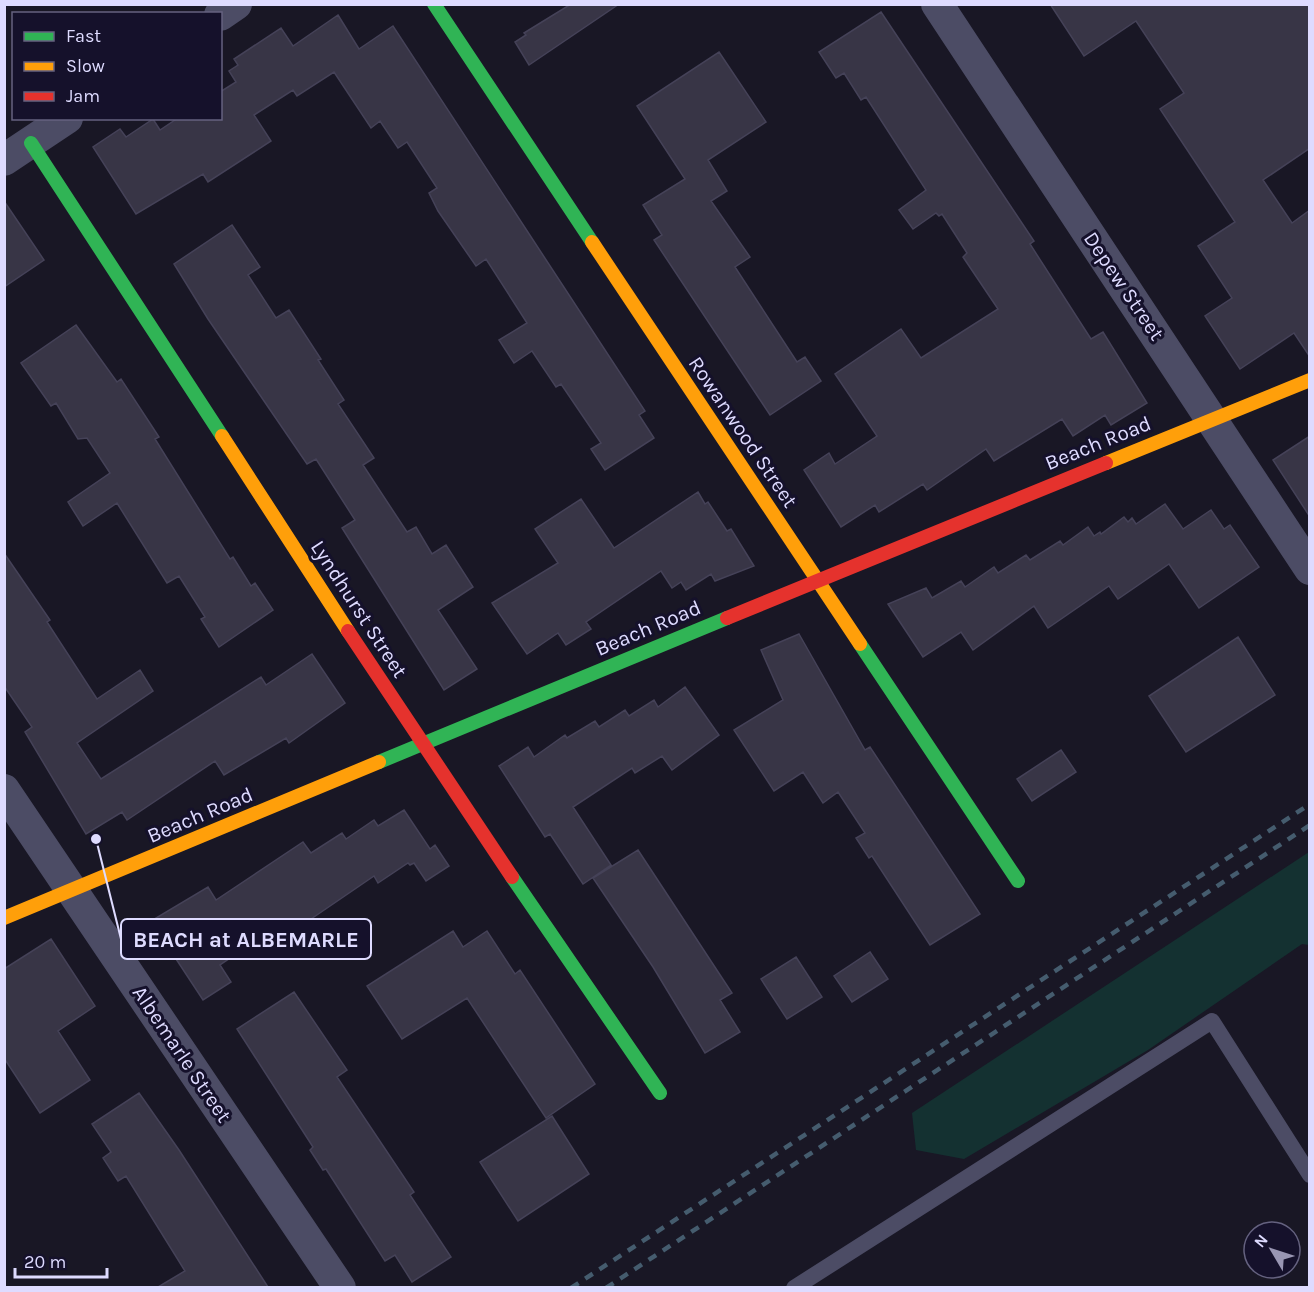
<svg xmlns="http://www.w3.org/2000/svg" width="1314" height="1292" font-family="Karla,sans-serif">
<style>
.green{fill:#143131}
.building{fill:#383546;stroke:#454258;stroke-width:1.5}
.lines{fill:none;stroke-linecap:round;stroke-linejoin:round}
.lane{stroke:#4c4c65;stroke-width:16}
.street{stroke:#4c4c65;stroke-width:32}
.fast{stroke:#30b455;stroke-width:14}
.slow{stroke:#ff9f0a;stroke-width:14}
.jam{stroke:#e5322d;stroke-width:14}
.rail{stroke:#455c6e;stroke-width:4.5;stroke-dasharray:9 8;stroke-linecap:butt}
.labels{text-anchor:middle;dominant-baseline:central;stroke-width:6;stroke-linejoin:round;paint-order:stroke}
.street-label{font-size:21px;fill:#dedbff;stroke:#15112b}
.leader{fill:none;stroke:#dedbff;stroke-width:2}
.callout-dot{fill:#dedbff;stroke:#15112b;stroke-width:2}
.callout{fill:#15112b;stroke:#dedbff;stroke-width:2}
.callout-label{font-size:22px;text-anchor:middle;font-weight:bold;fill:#dedbff}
</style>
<rect width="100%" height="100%" fill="#191725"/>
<path class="green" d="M1309,852V945L1302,944L1148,1050L964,1159L916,1150L912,1113Z"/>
<path class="building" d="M571,4H619L529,65L515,42L526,35L524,33Z
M1050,4H1310V148L1263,180L1292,223L1310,210V357L1294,333L1240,369L1205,316L1232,298L1198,246L1235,222L1160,109L1184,93L1136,21L1084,56Z
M881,12L1034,241L1030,244L1091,339L1103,332L1147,403L1111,425L1105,415L1073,436L1062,419L994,461L986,449L927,490L923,484L879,512L875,505L841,527L804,470L829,453L835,464L877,436L835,374L901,329L921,358L998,309L963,257L967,253L942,214L939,216L936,213L913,229L899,210L926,190L866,97L861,100L844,73L836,78L819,52Z
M338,15L359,49L393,26L645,411L639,415L654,438L605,470L591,449L601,443L561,384L556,387L532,351L514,363L499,340L527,323L486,259L476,266L438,211L429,193L437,188L407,142L398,148L380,121L371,128L334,72L297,96L293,90L254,115L271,141L208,182L203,174L136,214L93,147L120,129L126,137L153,119L160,130L178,118H220V92L236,82L229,71L238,65L234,59L281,28L293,46Z
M719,52L766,122L708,160L727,191L711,201L750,257L735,267L797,362L805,357L821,381L770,415L654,240L662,235L643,205L685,179L637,106Z
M4,201L44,260L4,287Z
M232,225L260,267L248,275L276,318L289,310L321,359L318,360L344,400L338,404L374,458L363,465L407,532L416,527L432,554L446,545L473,587L438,610L477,669L444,690L342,528L355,520L316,459L307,464L208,319L174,264Z
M76,325L117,382L121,379L159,437L155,439L230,559L233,557L251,586L255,583L273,610L219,647L201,619L205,617L179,576L167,583L117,503L83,526L68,502L110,473L87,438L78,439L56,403L51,406L21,363Z
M1310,436V517L1273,460Z
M698,492L705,504L708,502L727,531L731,529L754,566L715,581L711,574L686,590L681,582L672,588L661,571L586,622L591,629L566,645L558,633L527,654L492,603L558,563L535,529L581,499L614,548Z
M1165,504L1183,529L1211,510L1224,529L1230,525L1259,567L1199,608L1169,564L1118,599L1109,586L1048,628L1034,606L973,650L961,632L923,657L888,604L926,588L932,598L961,581L965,587L994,567L998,573L1026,555L1030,560L1060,541L1063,545L1088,527L1094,536L1100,532L1101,534L1124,517L1128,522L1132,518L1136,524Z
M4,553L50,620L47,622L97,699L140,670L153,691L77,743L101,779L261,677L266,685L312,654L345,703L289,743L286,738L224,775L215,761L127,820L122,812L86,834L25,732L32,727L4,686Z
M799,634L865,750L870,747L980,914L930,945L872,856L869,858L856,838L865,833L838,792L823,803L803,772L774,791L734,730L783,700L761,650Z
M1238,637L1275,695L1186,752L1149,696Z
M685,687L719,735L672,770L662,756L635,773L632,768L573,807L611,865L583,884L550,834L545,837L499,766L528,747L534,757L565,735L567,738L595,721L599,727L625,710L629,716L654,700L658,707Z
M1061,750L1076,772L1032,801L1017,779Z
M404,810L430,849L435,845L449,866L426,881L414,863L410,865L408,863L378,883L374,876L289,934L282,923L220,965L231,982L203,1000L151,921L208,887L216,900L303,842L311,853L342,833L346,839L374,820L378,826Z
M638,850L732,993L720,1000L740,1032L705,1053L653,967L593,878Z
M453,931L463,947L487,931L515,974L520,970L595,1084L546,1118L467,998L402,1039L367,986Z
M51,939L95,1006L58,1031L90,1080L40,1113L4,1058V969Z
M870,952L888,979L852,1002L834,976Z
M796,957L822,997L787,1019L761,979Z
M294,992L347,1070L337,1077L414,1192L410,1195L451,1257L412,1282L395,1255L385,1261L326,1169L323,1170L310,1150L313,1147L237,1029Z
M139,1093L179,1150L268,1287H158L185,1271L126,1176L118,1181L103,1158L111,1152L92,1124Z
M552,1116L589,1174L518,1221L480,1162Z"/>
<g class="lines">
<path class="lane" d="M794,1288L1212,1021L1310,1175"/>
<path class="street" d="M937,4L1310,569
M220,15L236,4
M4,160L67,118
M4,790L340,1288"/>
<path class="fast" d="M434,4L592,242
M31,143L222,436
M860,644L1018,881
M379,762L727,618
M512,877L660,1093"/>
<path class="slow" d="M592,242L860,644
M222,436L348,631
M1106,463L1310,380
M4,918L379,762"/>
<path class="jam" d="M727,618L1106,463
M348,631L512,877"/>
<path class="rail" d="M571,1288L1310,804
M606,1288L1310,825"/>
</g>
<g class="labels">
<g class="street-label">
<text transform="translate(1124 286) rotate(56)">Depew Street</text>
<text transform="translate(743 432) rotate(56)">Rowanwood Street</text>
<text transform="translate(1098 443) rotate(-22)">Beach Road</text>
<text transform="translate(359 609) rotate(57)">Lyndhurst Street</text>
<text transform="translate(648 628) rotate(-23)">Beach Road</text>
<text transform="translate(200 815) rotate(-23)">Beach Road</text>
<text transform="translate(182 1054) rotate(56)">Albemarle Street</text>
</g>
</g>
<path class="leader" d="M96 839L121 939"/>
<circle class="callout-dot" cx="96" cy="839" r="6"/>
<rect class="callout" x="121" y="919" width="250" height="40" rx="6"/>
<g class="callout-label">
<text x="246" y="947">BEACH at ALBEMARLE</text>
</g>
<rect width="1314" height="1292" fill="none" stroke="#dedbff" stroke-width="12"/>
<rect x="12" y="12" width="210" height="108" fill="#15112b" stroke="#656280" stroke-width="1.5"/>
<rect x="24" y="32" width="30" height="9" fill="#30b455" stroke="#656280" stroke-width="1.5"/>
<text x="66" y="42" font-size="18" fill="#dedbff">Fast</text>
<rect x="24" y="62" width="30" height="9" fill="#ff9f0a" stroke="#656280" stroke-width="1.5"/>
<text x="66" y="72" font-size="18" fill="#dedbff">Slow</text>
<rect x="24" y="92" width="30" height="9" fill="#e5322d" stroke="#656280" stroke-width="1.5"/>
<text x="66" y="102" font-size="18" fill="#dedbff">Jam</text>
<g transform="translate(1272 1250) rotate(309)"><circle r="28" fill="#15112b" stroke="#656280" stroke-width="1.5"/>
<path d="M0-4.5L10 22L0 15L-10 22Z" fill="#9996b3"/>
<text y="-9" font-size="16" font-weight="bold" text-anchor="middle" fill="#dedbff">N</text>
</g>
<path d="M15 1268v9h92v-9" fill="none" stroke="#dedbff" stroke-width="3"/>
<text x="24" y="1268" font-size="18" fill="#dedbff" stroke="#15112b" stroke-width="4.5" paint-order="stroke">20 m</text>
</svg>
